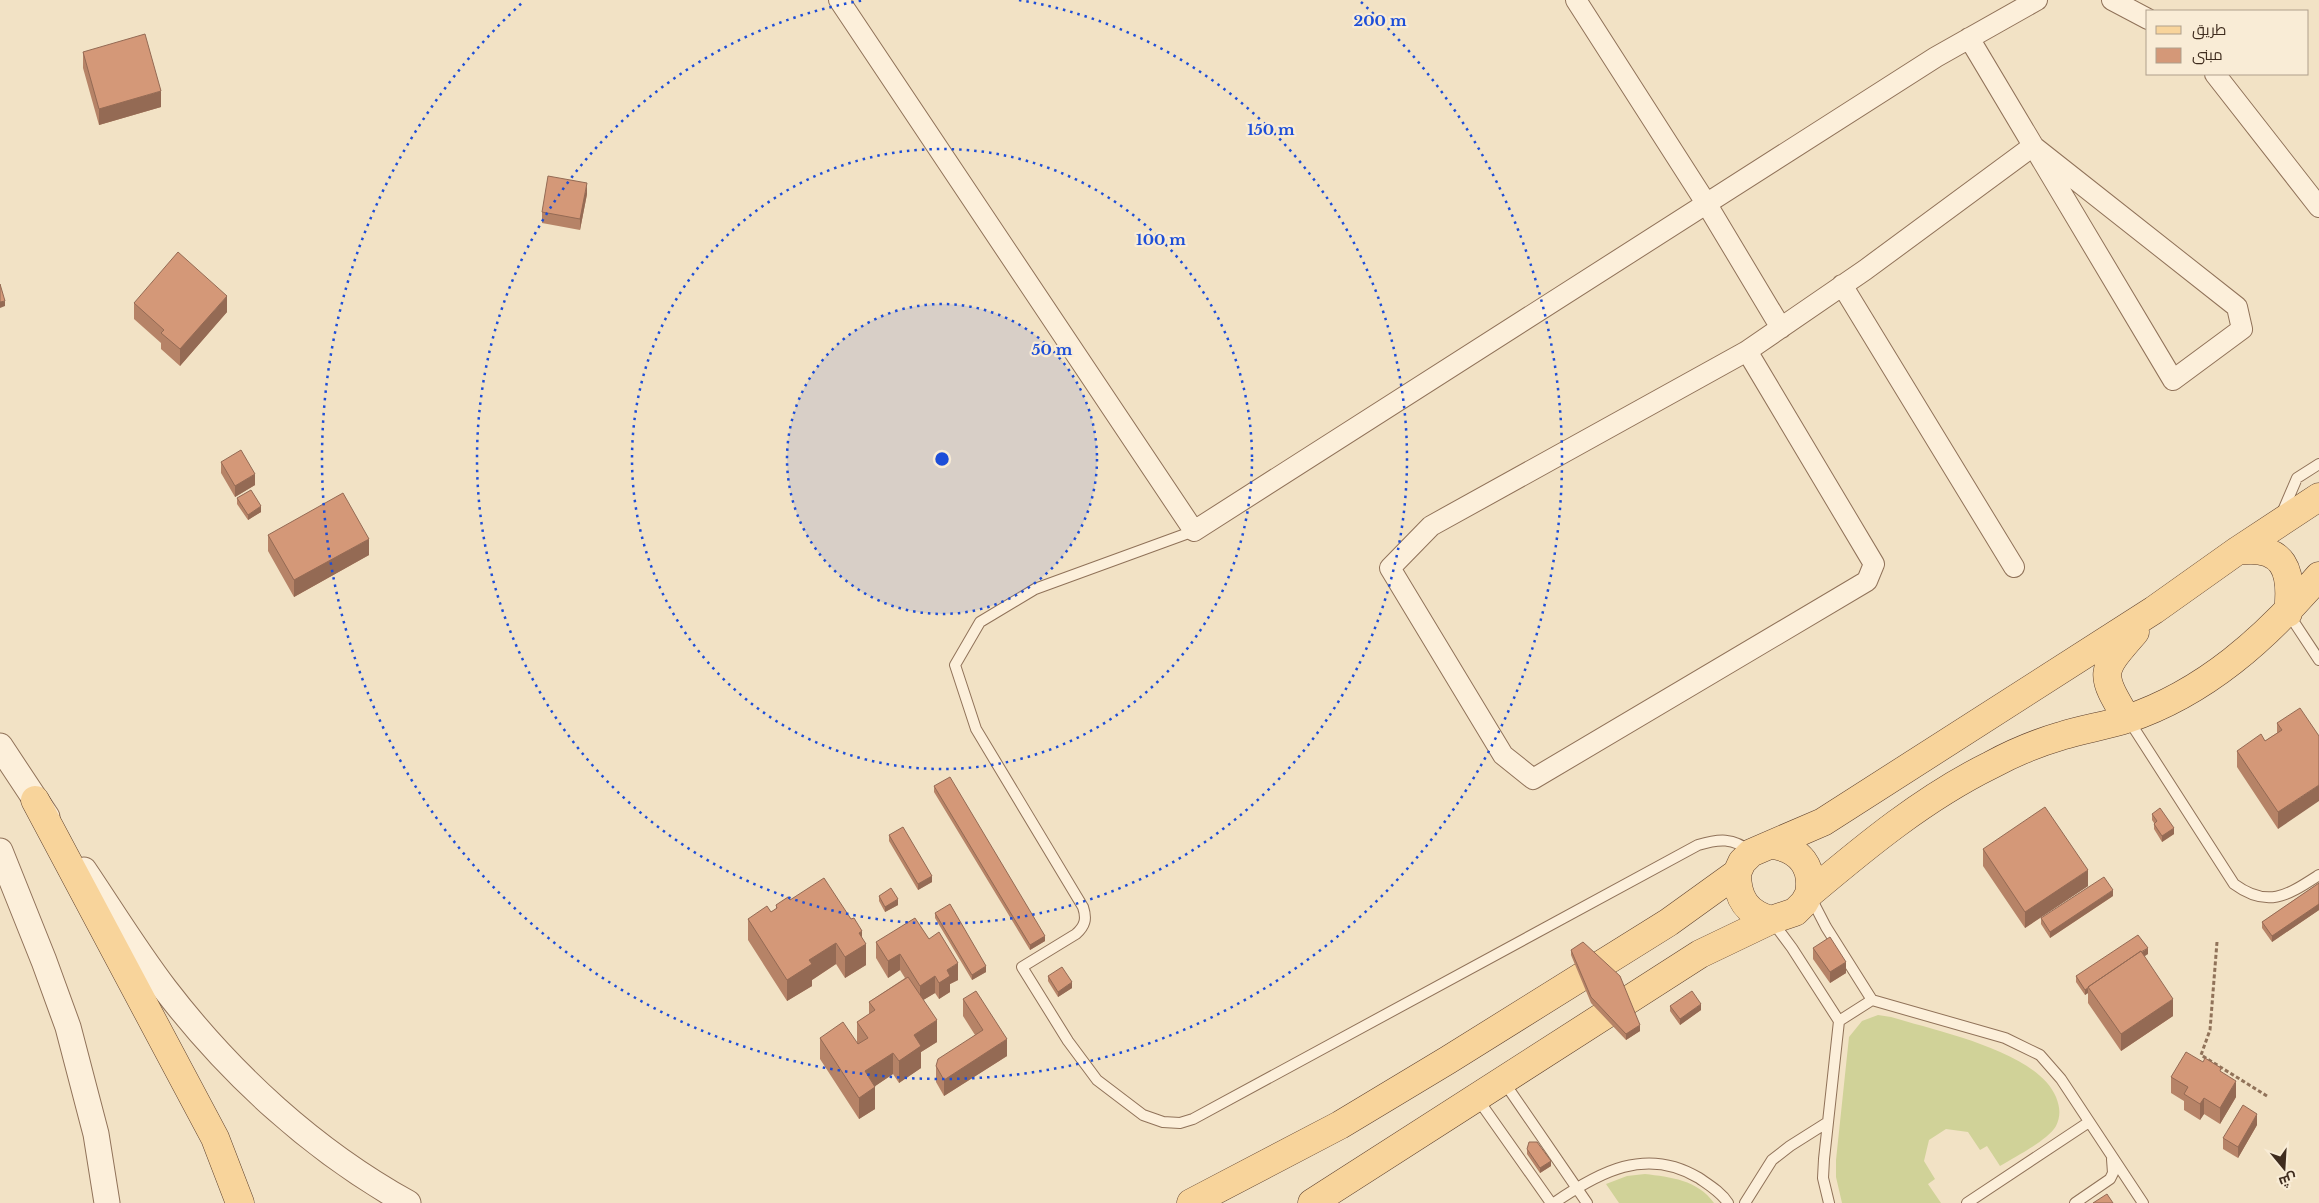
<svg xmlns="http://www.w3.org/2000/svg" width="2319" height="1203" font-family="'Libre Baskerville',Cairo,serif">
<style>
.grass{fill:#d0d298}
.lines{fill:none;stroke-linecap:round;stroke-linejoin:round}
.service-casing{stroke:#907259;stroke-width:12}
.minor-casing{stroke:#907259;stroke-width:22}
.tertiary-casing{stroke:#907259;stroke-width:27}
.primary-casing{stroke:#5e402d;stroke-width:29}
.path{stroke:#907259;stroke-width:3;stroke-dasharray:4 2.5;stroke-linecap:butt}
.service{stroke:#fcefda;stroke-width:10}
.minor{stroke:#fcefda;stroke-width:20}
.tertiary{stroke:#fcefda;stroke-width:25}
.primary{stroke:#f8d49b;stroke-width:28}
.wall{fill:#b68367}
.shaded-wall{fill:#946a54}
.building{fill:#d49878;stroke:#946a54}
.ring{fill:none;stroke:#1d4ed8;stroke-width:2.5;stroke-dasharray:2.5 5}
.centre{fill:#1d4ed8;stroke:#f9ecd6;stroke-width:2.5}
.ring-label{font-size:15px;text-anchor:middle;font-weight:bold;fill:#1d4ed8;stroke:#f9ecd6;stroke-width:4.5;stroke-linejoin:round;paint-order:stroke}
</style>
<rect width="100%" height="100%" fill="#f2e2c5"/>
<path class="grass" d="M1878,1015L1891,1017C1936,1031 2037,1051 2056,1097C2060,1107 2061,1116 2056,1126C2047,1141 2016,1156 2000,1166L1987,1146L1980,1150L1968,1132L1946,1129L1929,1140L1924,1161L1935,1179L1928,1184L1941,1203H1842L1836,1177V1160L1849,1037L1862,1021Z
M1645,1174C1670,1177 1698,1180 1714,1203H1619L1606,1184L1627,1176Z"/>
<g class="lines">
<defs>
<path id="service" d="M2282,513L2297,478L2319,464
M1194,531L1035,589L980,622L955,665L976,729L1083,907C1087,919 1085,926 1076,934L1022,967L1068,1041L1097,1080L1143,1115L1163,1122L1180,1123L1193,1119L1698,845C1718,839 1734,837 1750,852
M2288,613L2319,660
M2128,719L2234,884C2268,909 2288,895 2319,875
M1811,898L1826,927L1872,1000L2005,1038L2040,1055L2061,1079L2143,1203
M1772,921L1792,948L1839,1021L1824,1159L1823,1178L1829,1203
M1839,1021L1872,1000
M1504,1082L1587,1203
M1477,1098L1551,1203
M1554,1203C1599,1172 1646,1146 1699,1178C1709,1185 1721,1192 1728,1203
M1745,1203L1772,1160L1790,1146L1828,1122
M1967,1203L2089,1122
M2075,1203L2110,1179L2113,1173L2112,1159"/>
<path id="minor" d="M839,0L1194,531L1936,57L2037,0
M1576,0L1706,203L1781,328
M2112,0L2148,19
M2215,74L2319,207
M1842,285L2014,567
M1747,351L1874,564L1867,581L1533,779L1503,755L1390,568L1431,526L1747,351L1865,270L2033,146L2237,307L2242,329L2173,380C2105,266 2037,152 1969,38"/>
<path id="tertiary" d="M0,746L47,817
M0,851L44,961L68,1027L96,1134L107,1203
M84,870C111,910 136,951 165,989C231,1075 314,1151 408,1203"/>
<path id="primary" d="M2237,551C2285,544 2293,571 2288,613
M2127,719C2099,672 2100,672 2135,632
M35,800L215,1138L240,1203
M1773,845C1800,849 1814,867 1809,894
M1737,873C1737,899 1747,913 1771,920
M1191,1203L1340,1125L1448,1060L1669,922L1737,873L1742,862L1751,853L1823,822L2154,610L2237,551L2319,497
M1312,1203L1700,954L1771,920L1795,912L1804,903L1809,894C1866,846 1924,798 1991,765C2013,753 2037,743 2061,736C2083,729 2105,726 2127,719C2205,693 2266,638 2319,576"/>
</defs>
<use href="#service" class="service-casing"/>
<use href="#minor" class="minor-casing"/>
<use href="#tertiary" class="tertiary-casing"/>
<use href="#primary" class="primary-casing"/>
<path class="path" d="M2217,942L2210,1030L2201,1055L2267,1096"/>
<use href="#service" class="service"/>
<use href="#minor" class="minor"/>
<use href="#tertiary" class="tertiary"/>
<use href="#primary" class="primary"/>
</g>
<path class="wall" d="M83,52L161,107L99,125L83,68Z
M587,194L580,230L542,223V212Z
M134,303L227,312L180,366L161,349V343L134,319Z
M221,462L255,485L235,497L221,473Z
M237,498L261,512L248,520L237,504Z
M268,535L369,555L294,597L268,551Z
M2277,723L2319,736L2278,829L2237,767V751L2265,741L2277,733Z
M934,786L1045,941L1030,950L934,792Z
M2152,814L2174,834L2162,842L2154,829V823L2152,820Z
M889,835L932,882L918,890L889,841Z
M1983,849L2088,886L2025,928L1983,866Z
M2319,883V910L2272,942L2262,928V922Z
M879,896L898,905L885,912L879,901Z
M2113,896L2050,938L2041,924V918Z
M790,900L862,938L866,965L845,978L836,964L812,980V986L787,1001L748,940V919L771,912L776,909V905Z
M935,913L986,972L972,980L935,918Z
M929,939L958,980L950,984V992L939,999L935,993L923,1000L937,1042L921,1052V1068L899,1083L893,1074L875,1086V1109L859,1119L820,1059V1038L857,1043V1022L869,1014V1002L905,978L900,970L888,978L876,958V942Z
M1813,948L1846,973L1830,983L1813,959Z
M1571,950L1640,1031L1626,1040L1591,1003L1571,955Z
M2148,954L2144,956L2173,1016L2121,1051L2088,1003V993L2085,995L2076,982V976Z
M1048,976L1072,988L1058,997L1048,981Z
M963,999L1007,1056L944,1096L936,1082V1066L975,1035L963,1016Z
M1670,1006L1701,1010L1680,1025L1670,1011Z
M2203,1062L2221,1072L2236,1097L2220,1124L2204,1114L2200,1120L2184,1110V1101L2171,1093V1077Z
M2257,1125L2238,1158L2223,1149V1138Z
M1527,1149L1551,1166L1540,1173L1527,1154Z"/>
<path class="shaded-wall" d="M161,91V107L99,125V109Z
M587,183V194L580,230V219Z
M227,296V312L180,366V349Z
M5,301V306L0,308V302Z
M255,474V485L235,497V486Z
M261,506V512L248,520V515Z
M369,539V555L294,597V580Z
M2319,785V801L2278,829V812Z
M2174,828V834L2162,842V836Z
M2088,870V886L2025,928V912Z
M932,876V882L918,890V884Z
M2113,890V896L2050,938V932Z
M898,899V905L885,912V907Z
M2319,904V910L2272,942V936Z
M862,931V946L866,944V965L845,978V957L859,933Z
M1045,936V941L1030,950V945Z
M836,943V964L812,980V986L787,1001V980L809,960Z
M2148,948V954L2091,991L2089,987Z
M900,954V970L888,978V961Z
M1846,962V973L1830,983V972Z
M958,963V980L950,984V992L939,999V983L947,970Z
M986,966V972L972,980V975Z
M935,976V993L920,1002V986Z
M1072,982V988L1058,997V992Z
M2088,988V993L2085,995V990Z
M2173,999V1016L2121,1051V1034Z
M1701,1004V1010L1680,1025V1019Z
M937,1020V1042L921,1052V1068L899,1083V1061L914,1035Z
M1640,1025V1031L1626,1040V1034Z
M1007,1039V1056L944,1096V1080Z
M893,1053V1074L865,1093V1071Z
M2236,1081V1097L2220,1124V1108Z
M875,1087V1109L859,1119V1098Z
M2204,1098V1114L2200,1120V1104Z
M2257,1114V1125L2238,1158V1147Z
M1551,1161V1166L1540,1173V1168Z"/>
<path class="building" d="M145,34L161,91L99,109L83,52Z
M548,176L587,183L580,219L542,212Z
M178,252L227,296L180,349L161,333L164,330L134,303Z
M0,284L5,301L0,302Z
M241,450L255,474L235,486L221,462Z
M251,490L261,506L248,515L237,498Z
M343,493L369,539L294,580L268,535Z
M2300,708L2319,736V785L2278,812L2237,751L2261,734L2265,741L2282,730L2277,723Z
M950,777L1045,936L1030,945L934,786Z
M2045,807L2088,870L2025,912L1983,849Z
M2160,808L2174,828L2162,836L2154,824L2157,821L2152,814Z
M903,827L932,876L918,884L889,835Z
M2104,877L2113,890L2050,932L2041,918Z
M824,878L851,919L854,918L862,931L859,933L866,944L845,957L836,943L809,960L812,964L787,980L748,919L767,906L771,912L777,908L776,905L788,897L790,900Z
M2319,883V904L2272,936L2262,922Z
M891,888L898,899L885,907L879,896Z
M950,904L986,966L972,975L935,913Z
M915,918L929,939L939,932L958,963L947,970L950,976L939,983L935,976L920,986L900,954L888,961L876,942Z
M2138,935L2148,948L2141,952V951L2088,987H2089L2085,990L2076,976Z
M1830,937L1846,962L1830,972L1813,948Z
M1583,942L1620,976L1640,1025L1626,1034L1591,997L1571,950Z
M2141,951L2173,999L2121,1034L2088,987Z
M1062,967L1072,982L1058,992L1048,976Z
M908,977L937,1020L914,1035L921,1046L899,1061L893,1053L865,1071L875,1087L859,1098L820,1038L843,1022L858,1044L868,1038L857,1022L875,1010L869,1002Z
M976,991L1007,1039L944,1080L936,1066L938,1059L983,1030L963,999Z
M1692,991L1701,1004L1680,1019L1670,1006Z
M2186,1052L2203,1062L2205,1058L2221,1068L2220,1071L2236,1081L2220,1108L2204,1098L2200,1104L2184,1094L2188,1087L2171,1077Z
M2243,1105L2257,1114L2238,1147L2223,1138Z
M1529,1142H1537L1551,1161L1540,1168L1527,1149Z
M2107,1194L2113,1203H2093Z"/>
<circle cx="942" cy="459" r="155" fill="#1d4ed8" fill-opacity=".12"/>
<g class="ring">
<circle cx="942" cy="459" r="155"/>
<circle cx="942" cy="459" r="310"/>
<path d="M1019 0A465 465 0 1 1 865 0"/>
<path d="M1361 2A620 620 0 1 1 523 2"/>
</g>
<circle cx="942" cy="459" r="8" class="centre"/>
<g class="ring-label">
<text x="1380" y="26">200 m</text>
<text x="1271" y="135">150 m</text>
<text x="1161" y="245">100 m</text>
<text x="1052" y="355">50 m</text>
</g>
<rect x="2146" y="10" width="162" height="65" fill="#f9ecd6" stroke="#af9f8c"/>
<rect x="2156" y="26" width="25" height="8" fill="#f8d49b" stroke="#af9f8c"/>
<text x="2192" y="35" font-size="15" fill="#3f2c1e">طريق</text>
<rect x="2156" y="48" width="25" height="15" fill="#d49878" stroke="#af9f8c"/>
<text x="2192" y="60" font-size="15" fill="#3f2c1e">مبنى</text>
<g transform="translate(2284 1168) rotate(162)" stroke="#f9ecd6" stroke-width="4" paint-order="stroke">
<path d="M0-4L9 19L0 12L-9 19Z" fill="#3f2c1e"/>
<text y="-8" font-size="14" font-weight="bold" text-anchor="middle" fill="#3f2c1e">ش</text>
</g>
</svg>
